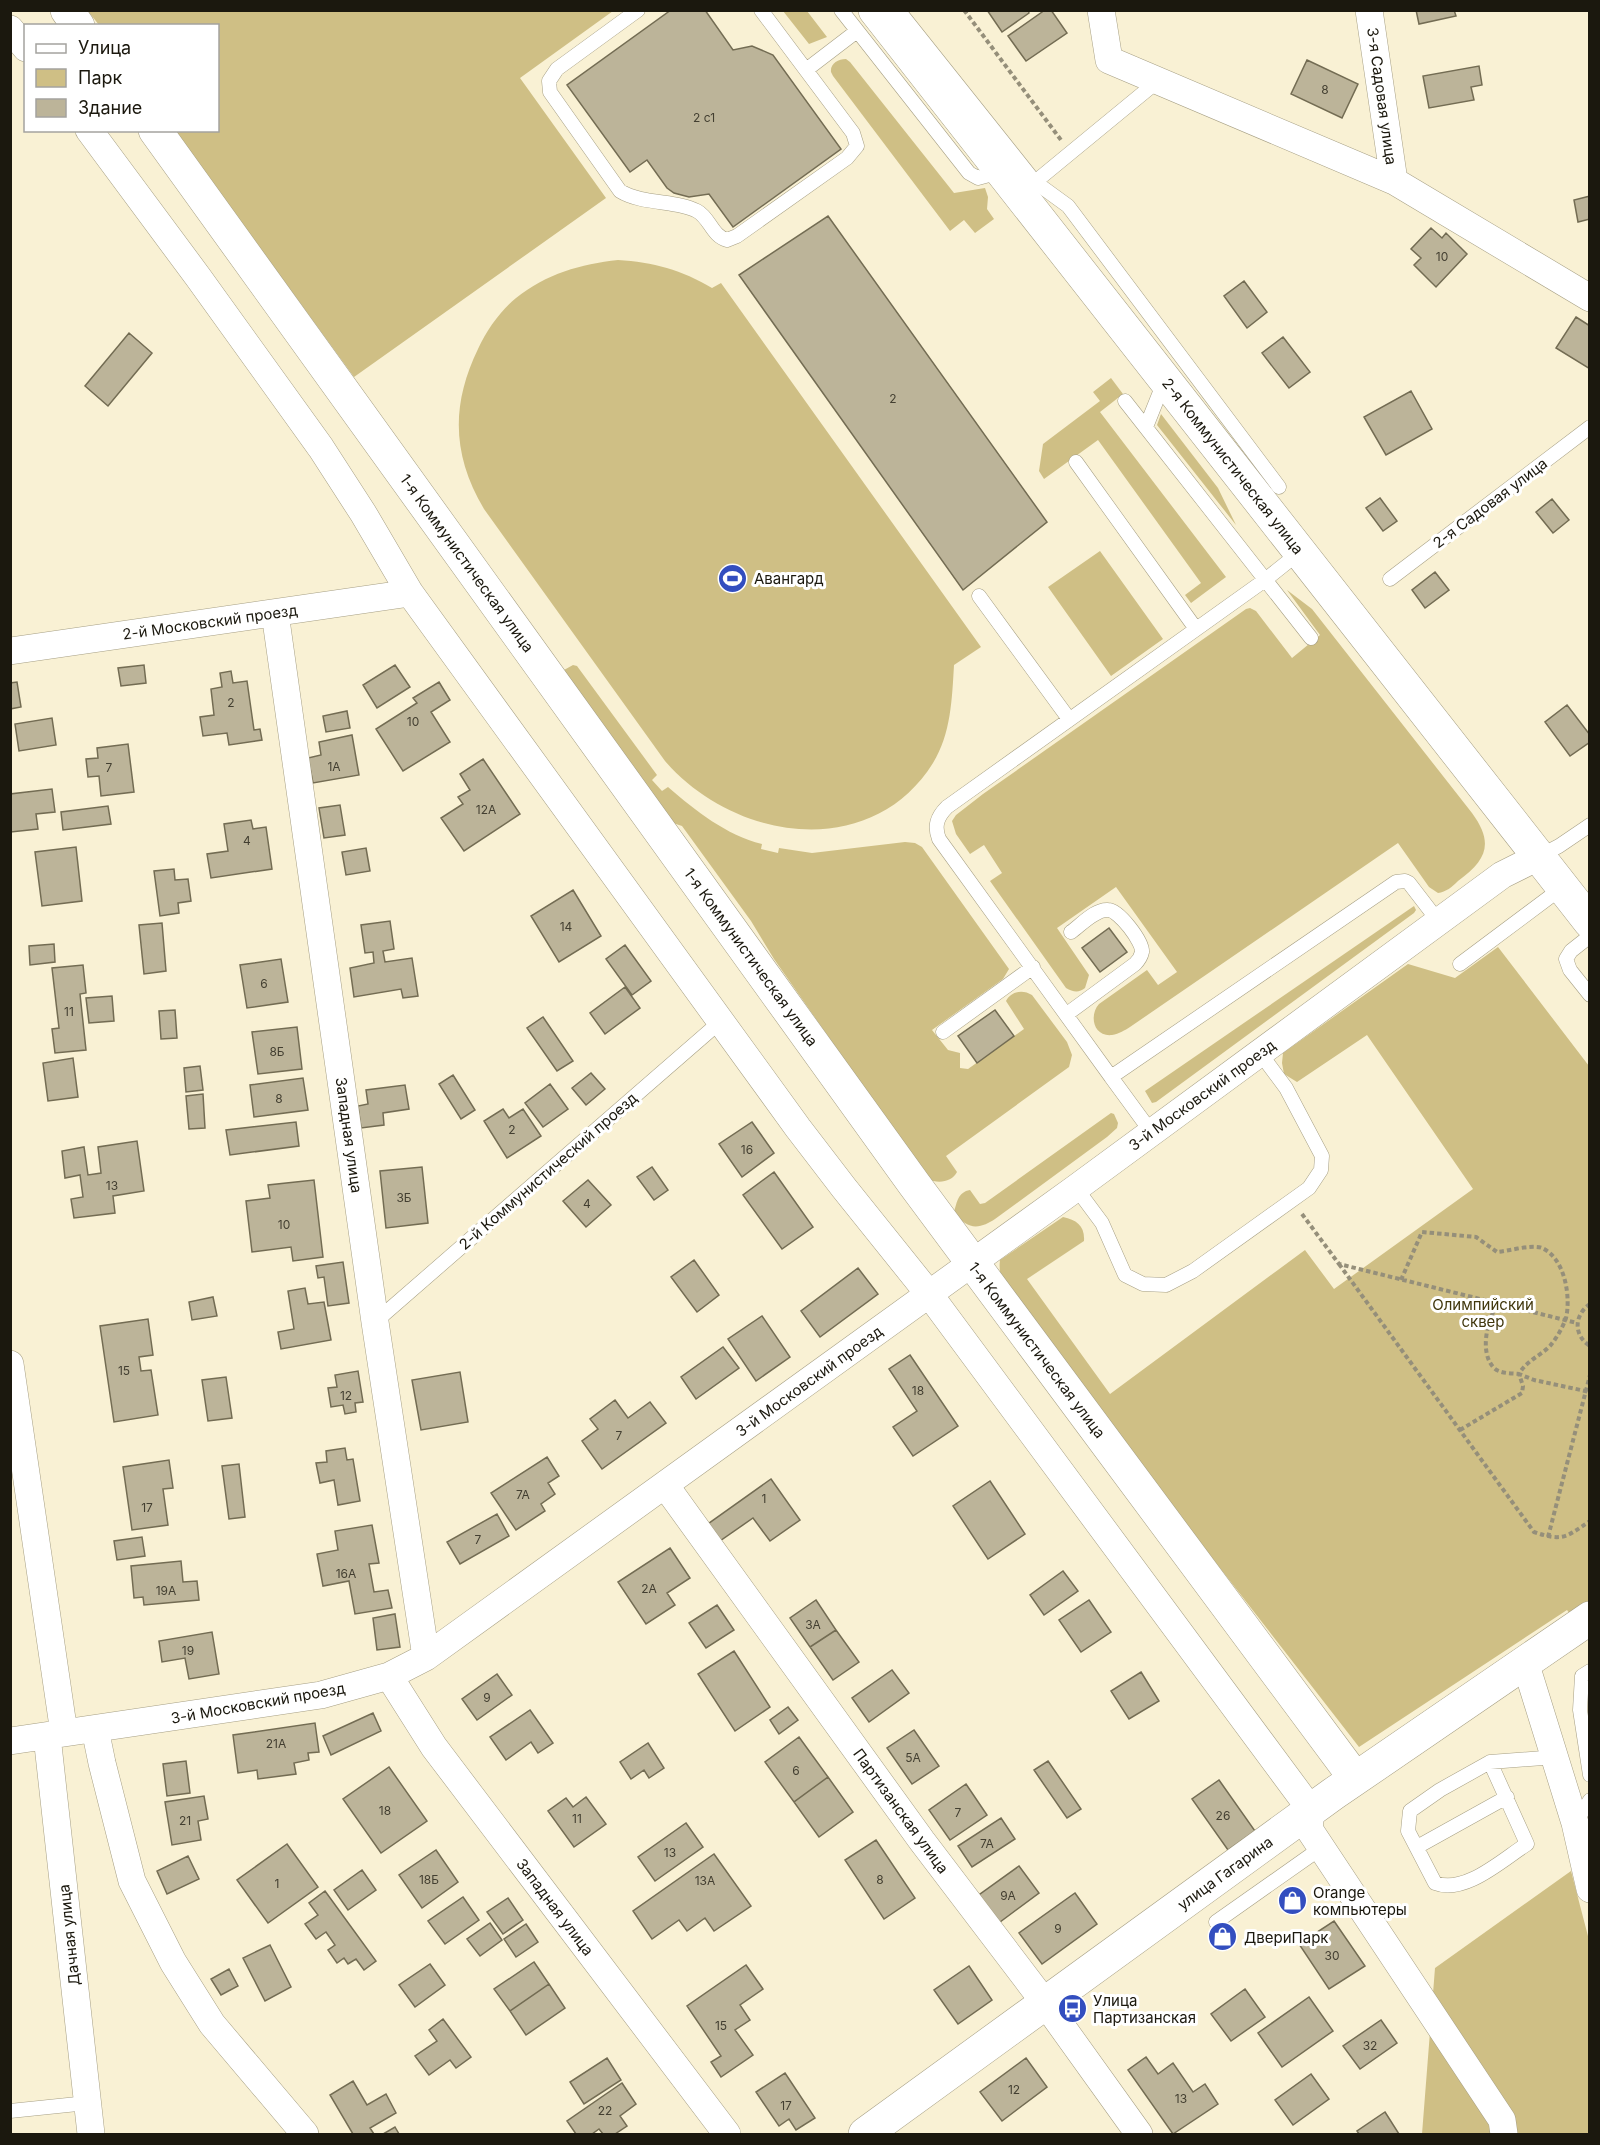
<svg xmlns="http://www.w3.org/2000/svg" width="1600" height="2145" font-family="Inter,sans-serif">
<style>
.green{fill:#cfbf85}
.building{fill:#bcb499;stroke:#736c53;stroke-width:1.5}
.lines{fill:none;stroke-linecap:round;stroke-linejoin:round}
.service-casing{stroke:#a69f84;stroke-width:15}
.minor-casing{stroke:#a69f84;stroke-width:28}
.tertiary-casing{stroke:#a69f84;stroke-width:34}
.path{stroke:#958f7a;stroke-width:4;stroke-dasharray:4.5 3;stroke-linecap:butt}
.service{stroke:#fff;stroke-width:14}
.minor{stroke:#fff;stroke-width:27}
.tertiary{stroke:#fff;stroke-width:33}
.labels{text-anchor:middle;dominant-baseline:central;stroke-width:6;stroke-linejoin:round;paint-order:stroke}
.number-label{font-size:12px;fill:#433f31}
.street-label{font-size:15px;fill:#1b180e;stroke:#fff}
.poi-label{font-size:15px;fill:#1b180e;stroke:#fff;text-anchor:start}
.park-label{font-size:15px;fill:#41370d;stroke:#fff}
</style>
<rect width="100%" height="100%" fill="#f9f1d4"/>
<path class="green" d="M88,11H613L520,78L606,198L354,377L175,131L218,130V26L99,25Z
M783,11H807L827,37L809,44Z
M846,59L850,62L954,193L985,188L988,197L987,209L994,219L975,233L964,220L950,231L833,76L831,72C830,64 838,59 846,59Z
M618,260C653,262 682,270 712,288L721,283L981,647L954,665C952,699 951,734 933,763C871,862 734,841 665,761L484,509C452,455 451,405 478,349C487,330 500,311 516,298C546,274 581,264 618,260Z
M1111,378L1123,394L1100,412L1226,577L1191,603L1185,595L1201,583L1098,440L1044,479L1039,471L1043,444L1100,401L1093,392Z
M1161,414L1218,488L1236,525L1157,425Z
M1100,551L1163,639L1111,676L1048,587Z
M1287,590L1312,609L1472,813C1494,843 1487,860 1458,881C1452,887 1446,892 1438,893L1429,887L1398,843L1130,1027C1125,1030 1119,1034 1112,1035C1093,1037 1089,1015 1099,1004L1147,970L1158,985L1177,972L1116,887L1057,928L1089,975L1085,988C1079,993 1073,992 1066,988L990,881L1002,873L984,845L970,854L956,834L952,821L956,815L983,794L1246,609L1250,608L1256,611L1292,658L1320,635Z
M573,665L577,666L657,775L652,780L662,791L668,787C696,811 726,835 762,844L761,849L778,853L779,848L812,853L905,842L915,843L922,847L1009,969L1003,979L932,1030L948,1050L960,1053V1068L968,1069L1024,1029L1006,1001C1011,991 1023,989 1032,995L1067,1042L1072,1055L1069,1067L946,1156L957,1172C952,1182 938,1184 928,1179L774,959L751,921L682,826L673,823L564,670Z
M1414,906L1416,910L1414,913L1156,1102L1152,1103L1145,1091Z
M1498,947L1589,1066V1618L1579,1626L1567,1610L1359,1747L1011,1299C1004,1286 998,1275 1000,1260L1063,1217C1077,1220 1085,1226 1084,1241L1027,1279L1110,1394L1305,1250L1334,1289L1473,1189L1367,1035L1297,1082L1284,1074L1282,1063L1283,1053L1408,964L1455,978Z
M1111,1113L1114,1114L1118,1123L1117,1128L1107,1137L995,1219C986,1225 975,1230 965,1223C960,1220 958,1215 954,1212C957,1202 958,1192 970,1190L980,1204L985,1203Z
M1571,1871L1589,1940V2134H1422L1435,1968Z"/>
<path class="building" d="M671,10H705L733,50L752,46L773,55L841,149L733,227L709,194L689,197L674,193L667,188L647,160L630,172L567,85Z
M987,10H1028L1029,13L1002,32Z
M1045,10H1051L1067,33L1026,61L1008,36Z
M1416,10H1454L1456,16L1419,24Z
M1307,60L1358,84L1342,118L1291,94Z
M1479,66L1482,85L1471,87L1474,100L1429,108L1423,76Z
M1590,196V219L1578,222L1574,200Z
M828,216L1047,522L963,590L739,275Z
M1431,228L1442,238L1446,233L1467,254L1436,287L1414,265L1421,258L1411,249Z
M1244,281L1267,312L1247,328L1224,296Z
M1576,317L1590,326V369L1556,348Z
M129,333L152,353L108,406L85,386Z
M1283,337L1310,372L1289,388L1262,353Z
M1411,391L1432,429L1386,455L1364,417Z
M1380,498L1397,521L1383,531L1366,508Z
M1552,499L1569,520L1553,533L1536,512Z
M1435,572L1449,590L1425,608L1412,590Z
M144,665L146,683L121,686L118,668Z
M395,665L410,687L377,708L363,685Z
M231,671L233,683L247,681L254,730L260,729L262,740L229,745L227,733L203,736L200,717L214,715L211,689L222,687L220,673Z
M17,682L21,707L10,709V683Z
M439,682L450,700L431,712L450,742L403,771L376,729L417,703L413,698Z
M1567,705L1590,735V742L1570,756L1545,722Z
M347,711L350,728L326,732L323,716Z
M52,718L56,745L19,751L15,724Z
M352,735L359,775L313,783L308,758L321,755L319,742Z
M128,744L134,792L101,796L99,776L88,777L86,759L98,758L97,748Z
M483,759L520,814L464,851L441,818L463,804L458,797L470,790L460,774Z
M52,789L55,812L36,814L38,829L11,832L10,794Z
M340,805L345,835L324,838L319,808Z
M108,806L111,824L63,830L61,812Z
M251,820L253,829L266,827L272,869L211,878L207,854L228,851L224,824Z
M76,847L82,901L42,906L35,852Z
M366,848L370,871L346,875L342,852Z
M174,869L175,880L188,879L191,901L178,903L179,913L160,916L154,871Z
M573,890L601,936L559,962L531,916Z
M390,921L394,949L383,951L385,962L412,958L418,996L403,998L401,989L354,997L350,968L374,963L373,952L365,953L361,925Z
M162,923L166,971L144,974L139,925Z
M1109,928L1127,952L1100,972L1082,948Z
M54,944L55,962L30,965L29,946Z
M625,945L651,981L632,995L606,959Z
M281,959L288,1002L247,1008L240,965Z
M83,965L86,993L80,994L86,1050L55,1053L52,1029L59,1028L52,968Z
M625,987L640,1008L605,1034L590,1013Z
M112,996L114,1021L89,1023L86,998Z
M175,1010L177,1038L161,1039L159,1011Z
M995,1010L1014,1036L977,1063L958,1036Z
M543,1017L573,1061L557,1071L527,1028Z
M297,1027L302,1069L258,1074L252,1032Z
M73,1058L78,1097L48,1101L43,1063Z
M200,1066L203,1090L186,1092L184,1068Z
M591,1073L605,1089L586,1105L572,1088Z
M453,1075L475,1110L461,1119L439,1084Z
M303,1078L308,1110L254,1117L250,1085Z
M550,1084L568,1109L543,1127L525,1103Z
M405,1085L409,1109L383,1113L384,1125L361,1128L358,1106L368,1104L366,1090Z
M203,1094L205,1128L189,1129L186,1096Z
M503,1109L509,1118L523,1109L541,1136L507,1158L484,1121Z
M296,1122L299,1146L230,1155L226,1130Z
M752,1122L774,1153L742,1177L719,1144Z
M137,1141L144,1191L113,1196L115,1213L74,1218L71,1199L83,1197L80,1175L65,1178L62,1151L84,1147L88,1175L101,1173L98,1147Z
M422,1167L428,1223L386,1228L380,1171Z
M652,1167L668,1190L654,1200L637,1177Z
M774,1172L813,1227L782,1249L743,1195Z
M314,1180L323,1257L293,1261L291,1247L252,1252L246,1201L270,1198L268,1185Z
M588,1180L611,1205L586,1227L563,1201Z
M694,1260L719,1295L697,1312L671,1277Z
M343,1262L349,1303L328,1306L324,1277L318,1278L316,1266Z
M858,1268L878,1294L820,1337L801,1311Z
M305,1288L308,1304L324,1302L331,1340L281,1349L278,1332L294,1329L288,1291Z
M213,1297L217,1316L192,1320L189,1302Z
M762,1316L790,1357L756,1381L728,1339Z
M148,1319L153,1355L139,1357L141,1371L151,1370L158,1415L114,1422L100,1326Z
M723,1347L739,1368L696,1399L681,1377Z
M910,1355L958,1426L913,1456L893,1427L917,1411L889,1369Z
M358,1371L363,1402L355,1403L356,1412L345,1414L343,1405L331,1407L328,1388L337,1387L335,1375Z
M460,1372L468,1422L421,1430L412,1380Z
M226,1377L232,1418L208,1421L202,1380Z
M615,1400L628,1418L650,1402L666,1423L602,1469L582,1441L598,1429L590,1419Z
M345,1448L347,1460L353,1459L360,1501L338,1505L334,1480L320,1483L316,1463L327,1462L326,1451Z
M547,1457L559,1476L548,1483L555,1494L541,1504L545,1511L516,1530L491,1493Z
M169,1460L173,1488L163,1489L168,1525L132,1530L123,1467Z
M239,1464L245,1517L229,1519L222,1466Z
M771,1479L800,1520L770,1541L753,1518L717,1543L705,1526Z
M990,1481L1025,1534L988,1559L953,1506Z
M497,1514L509,1536L460,1564L447,1542Z
M372,1525L379,1563L369,1564L374,1592L388,1590L392,1608L355,1614L349,1581L323,1586L317,1554L338,1550L335,1531Z
M142,1537L145,1556L117,1560L114,1541Z
M670,1548L690,1578L667,1593L675,1605L646,1624L618,1582Z
M181,1561L183,1582L197,1581L199,1600L144,1605L143,1597L134,1598L131,1566Z
M1063,1571L1078,1591L1044,1615L1030,1595Z
M816,1600L836,1630L810,1647L790,1618Z
M1089,1600L1111,1632L1081,1652L1059,1620Z
M717,1605L734,1630L706,1648L689,1623Z
M395,1614L400,1647L377,1650L373,1618Z
M836,1630L859,1662L833,1680L810,1647Z
M212,1632L219,1674L189,1679L185,1658L162,1662L159,1641Z
M734,1651L770,1707L735,1731L698,1674Z
M892,1670L909,1693L869,1722L852,1698Z
M1141,1672L1159,1701L1129,1719L1111,1691Z
M497,1674L512,1695L477,1720L462,1699Z
M788,1707L798,1720L779,1734L770,1720Z
M530,1710L553,1743L538,1753L531,1742L506,1760L490,1737Z
M373,1713L381,1731L331,1755L323,1736Z
M315,1723L319,1752L308,1753L309,1760L294,1763L296,1774L258,1779L257,1770L238,1773L233,1735Z
M914,1730L939,1766L912,1784L887,1748Z
M799,1737L828,1777L794,1802L765,1762Z
M648,1743L664,1768L649,1778L644,1770L631,1779L620,1762Z
M186,1761L190,1793L167,1796L163,1764Z
M1048,1761L1081,1809L1067,1818L1034,1770Z
M389,1767L427,1821L381,1853L343,1799Z
M828,1777L853,1812L819,1837L794,1802Z
M1219,1780L1255,1831L1228,1850L1192,1799Z
M966,1784L987,1815L950,1840L929,1810Z
M204,1796L208,1819L198,1821L201,1840L172,1845L165,1802Z
M586,1797L606,1824L574,1847L548,1811L566,1798L573,1807Z
M1001,1818L1015,1839L972,1867L958,1846Z
M686,1823L703,1847L655,1881L638,1857Z
M876,1840L915,1898L884,1919L845,1860Z
M287,1844L318,1887L268,1923L237,1880Z
M436,1850L458,1882L422,1908L399,1875Z
M714,1854L751,1906L714,1931L705,1918L687,1931L679,1920L652,1939L633,1911Z
M188,1856L199,1879L167,1894L157,1871Z
M1019,1866L1039,1893L996,1925L976,1897Z
M362,1870L376,1890L348,1910L334,1890Z
M325,1891L376,1961L364,1970L356,1959L348,1964L344,1958L337,1963L328,1950L335,1945L326,1932L316,1939L305,1924L318,1915L309,1903Z
M1075,1893L1097,1924L1042,1964L1019,1933Z
M463,1897L479,1920L445,1944L428,1921Z
M508,1898L523,1920L503,1934L487,1912Z
M1334,1921L1365,1966L1329,1989L1299,1944Z
M490,1923L502,1940L480,1956L467,1939Z
M526,1924L538,1942L516,1957L504,1939Z
M270,1945L291,1987L265,2001L243,1958Z
M534,1962L549,1984L510,2011L494,1989Z
M430,1964L445,1985L415,2007L399,1985Z
M746,1965L763,1989L740,2005L750,2020L735,2030L753,2055L721,2077L711,2062L721,2056L687,2006Z
M969,1966L992,2000L958,2024L934,1990Z
M229,1969L238,1986L221,1995L211,1979Z
M549,1984L565,2008L526,2035L510,2011Z
M1245,1989L1265,2017L1231,2041L1211,2014Z
M1309,1997L1333,2031L1282,2067L1258,2033Z
M443,2019L471,2057L456,2068L450,2060L429,2075L415,2056L437,2041L429,2030Z
M1381,2020L1397,2043L1360,2069L1343,2046Z
M1146,2057L1158,2074L1173,2063L1193,2092L1205,2084L1218,2104L1173,2134L1128,2070Z
M607,2058L621,2080L584,2104L570,2082Z
M1026,2058L1047,2087L1002,2121L980,2092Z
M785,2073L815,2118L796,2130L789,2119L779,2126L756,2092Z
M1311,2074L1329,2099L1293,2125L1275,2100Z
M353,2081L367,2105L386,2094L396,2113L370,2128L374,2134H351H353L330,2095Z
M622,2083L636,2104L620,2116L627,2126L615,2134H603L599,2129L592,2134H576L567,2121Z
M1385,2112L1399,2134H1359L1357,2131Z
M395,2127L399,2134H383Z"/>
<g class="lines">
<defs>
<path id="service" d="M638,10L557,69L549,81L550,92L620,191C643,205 677,200 697,211C710,218 712,236 727,240L737,236L847,158L857,146L853,133L761,10
M841,10L969,173L978,178L1000,172
M898,10L1035,182L1159,80
M806,70L857,31
M1035,182L1068,206L1279,487
M1125,401L1311,638
M1146,427L1164,382
M1076,462L1196,629
M1390,579L1590,427
M979,596L1069,719
M1538,857L1559,846L1590,825
M1590,936L1571,951L1566,959L1570,970L1590,995
M1460,964L1563,887
M1067,1014L1135,964C1138,961 1141,957 1142,952C1143,942 1119,910 1108,910C1095,909 1081,925 1071,932
M943,1032L1033,967
M1111,1077L939,839C934,826 937,817 947,807L1265,580L1300,552
M1152,1133L1111,1077L1396,882L1405,881L1409,883L1439,922
M1076,1188L1102,1223L1125,1275L1143,1284L1166,1285L1193,1271L1309,1188L1321,1170L1322,1156L1286,1088L1260,1053
M375,1322L721,1021
M1590,1671L1582,1676L1580,1710L1590,1775
M1490,1762L1527,1844C1503,1859 1465,1895 1435,1883L1408,1831L1410,1811L1440,1790L1490,1762L1556,1757
M1575,1823L1590,1800
M1417,1847L1507,1797
M1216,1922L1321,1848
M10,2111L87,2103"/>
<path id="minor" d="M1101,10L1109,60L1394,181L1590,298
M1369,10L1394,181
M10,29L26,48
M89,130L198,277L321,448L363,513L410,593L798,1128L844,1188L929,1294L1311,1810L1309,1829L1502,2120L1504,2134
M275,613L375,1322L426,1657
M10,651L410,593
M10,1364L64,1733
M665,1485L922,1841L1045,2003L1139,2134
M1525,1662L1575,1823L1590,1889
M389,1676L434,1747L727,2134
M95,1729L102,1763L132,1881L173,1962L212,2024L305,2134
M47,1736L91,2134
M10,1741L321,1695L389,1676L426,1657L1076,1188L1502,875L1538,857"/>
<path id="tertiary" d="M67,10L78,26
M875,10L1590,922
M155,130L914,1184L1355,1778
M865,2134L1333,1794L1590,1618"/>
</defs>
<use href="#service" class="service-casing"/>
<use href="#minor" class="minor-casing"/>
<use href="#tertiary" class="tertiary-casing"/>
<path class="path" d="M964,10L1061,140
M1302,1214L1339,1264L1577,1323
M1339,1264L1534,1532C1563,1542 1566,1537 1590,1521
M1401,1280L1422,1232L1476,1237L1497,1252C1509,1251 1532,1244 1542,1248C1565,1258 1571,1297 1566,1318C1563,1327 1556,1339 1550,1346C1540,1356 1526,1361 1519,1374L1534,1380L1590,1392
M1590,1304C1574,1315 1573,1335 1590,1346
M1460,1430L1522,1393L1523,1386L1519,1374C1511,1373 1499,1374 1493,1367C1479,1350 1488,1319 1498,1303
M1548,1537L1590,1375"/>
<use href="#service" class="service"/>
<use href="#minor" class="minor"/>
<use href="#tertiary" class="tertiary"/>
</g>
<defs>
<symbol id="stadium-disc" viewBox="-11 -11 22 22"><circle r="9.5" fill="#334ebf" stroke="#fff"/><path d="M0-5a6.5 5 0 1 0 0 10a6.5 5 0 1 0 0-10ZM-3.5-1.8h7v3.6h-7Z" fill="#fff"/></symbol>
<symbol id="shop-disc" viewBox="-11 -11 22 22"><circle r="9.5" fill="#334ebf" stroke="#fff"/><path d="M-5-2.5h2.3a2.7 3.5 0 0 1 5.4 0H5L5.5 6h-11ZM-1.5-2.5h3a1.5 2.3 0 0 0-3 0Z" fill="#fff"/></symbol>
<symbol id="bus-disc" viewBox="-11 -11 22 22"><circle r="9.5" fill="#334ebf" stroke="#fff"/><path d="M-5-6H5V4H4V6H2V4H-2V6H-4V4H-5ZM-3.5-4V0h7V-4ZM-3.5 1.2v1.5H-2V1.2ZM2 1.2v1.5H3.5V1.2Z" fill="#fff"/></symbol>
</defs>
<g fill-rule="evenodd">
<use href="#stadium-disc" x="716" y="562" width="33" height="33"/>
<use href="#shop-disc" x="1276" y="1884" width="33" height="33"/>
<use href="#shop-disc" x="1206" y="1920" width="33" height="33"/>
<use href="#bus-disc" x="1056" y="1992" width="33" height="33"/>
</g>
<g class="labels">
<g class="number-label">
<text x="1325" y="89">8</text>
<text x="704" y="117">2 с1</text>
<text x="1442" y="256">10</text>
<text x="893" y="398">2</text>
<text x="231" y="702">2</text>
<text x="413" y="721">10</text>
<text x="334" y="766">1А</text>
<text x="109" y="767">7</text>
<text x="486" y="809">12А</text>
<text x="247" y="840">4</text>
<text x="566" y="926">14</text>
<text x="264" y="983">6</text>
<text x="69" y="1011">11</text>
<text x="277" y="1051">8Б</text>
<text x="279" y="1098">8</text>
<text x="512" y="1129">2</text>
<text x="747" y="1149">16</text>
<text x="112" y="1185">13</text>
<text x="404" y="1197">3Б</text>
<text x="587" y="1203">4</text>
<text x="284" y="1224">10</text>
<text x="124" y="1370">15</text>
<text x="918" y="1390">18</text>
<text x="346" y="1395">12</text>
<text x="619" y="1435">7</text>
<text x="523" y="1494">7А</text>
<text x="764" y="1498">1</text>
<text x="147" y="1507">17</text>
<text x="478" y="1539">7</text>
<text x="346" y="1573">16А</text>
<text x="649" y="1588">2А</text>
<text x="166" y="1590">19А</text>
<text x="813" y="1624">3А</text>
<text x="188" y="1650">19</text>
<text x="487" y="1697">9</text>
<text x="276" y="1743">21А</text>
<text x="913" y="1757">5А</text>
<text x="796" y="1770">6</text>
<text x="385" y="1810">18</text>
<text x="958" y="1812">7</text>
<text x="1223" y="1815">26</text>
<text x="577" y="1818">11</text>
<text x="185" y="1820">21</text>
<text x="987" y="1843">7А</text>
<text x="670" y="1852">13</text>
<text x="429" y="1879">18Б</text>
<text x="880" y="1879">8</text>
<text x="705" y="1880">13А</text>
<text x="277" y="1883">1</text>
<text x="1008" y="1895">9А</text>
<text x="1058" y="1928">9</text>
<text x="1332" y="1955">30</text>
<text x="721" y="2025">15</text>
<text x="1370" y="2045">32</text>
<text x="1014" y="2089">12</text>
<text x="1181" y="2098">13</text>
<text x="786" y="2105">17</text>
<text x="605" y="2110">22</text>
</g>
<g class="street-label">
<text transform="translate(1382 96) rotate(82)">3-я Садовая улица</text>
<text transform="translate(1233 466) rotate(52)">2-я Коммунистическая улица</text>
<text transform="translate(1490 503) rotate(-37)">2-я Садовая улица</text>
<text transform="translate(467 563) rotate(54)">1-я Коммунистическая улица</text>
<text transform="translate(210 622) rotate(-8)">2-й Московский проезд</text>
<text transform="translate(751 957) rotate(54)">1-я Коммунистическая улица</text>
<text transform="translate(1202 1095) rotate(-36)">3-й Московский проезд</text>
<text transform="translate(349 1135) rotate(82)">Западная улица</text>
<text transform="translate(548 1171) rotate(-41)">2-й Коммунистический проезд</text>
<text transform="translate(1037 1350) rotate(53)">1-я Коммунистическая улица</text>
<text transform="translate(809 1381) rotate(-36)">3-й Московский проезд</text>
<text transform="translate(258 1703) rotate(-10)">3-й Московский проезд</text>
<text transform="translate(901 1811) rotate(54)">Партизанская улица</text>
<text transform="translate(1225 1873) rotate(-36)">улица Гагарина</text>
<text transform="translate(555 1907) rotate(53)">Западная улица</text>
<text transform="translate(69 1935) rotate(-96)">Дачная улица</text>
</g>
<g class="poi-label">
<text x="754" y="578">Авангард</text>
<text x="1313" y="1892">Orange<tspan x="1313" dy="17">компьютеры</tspan></text>
<text x="1244" y="1937">ДвериПарк</text>
<text x="1093" y="2000">Улица<tspan x="1093" dy="17">Партизанская</tspan></text>
</g>
<g class="park-label">
<text x="1483" y="1304">Олимпийский<tspan x="1483" dy="17">сквер</tspan></text>
</g>
</g>
<rect width="1600" height="2145" fill="none" stroke="#1b180e" stroke-width="24"/>
<rect x="24" y="24" width="195" height="108" fill="#ffffff" stroke="#a4a39f" stroke-width="1.5"/>
<rect x="36" y="44" width="30" height="9" fill="#ffffff" stroke="#a4a39f" stroke-width="1.5"/>
<text x="78" y="54" font-size="18" fill="#1b180e">Улица</text>
<rect x="36" y="69" width="30" height="18" fill="#cfbf85" stroke="#a4a39f" stroke-width="1.5"/>
<text x="78" y="84" font-size="18" fill="#1b180e">Парк</text>
<rect x="36" y="99" width="30" height="18" fill="#bcb499" stroke="#a4a39f" stroke-width="1.5"/>
<text x="78" y="114" font-size="18" fill="#1b180e">Здание</text>
</svg>
